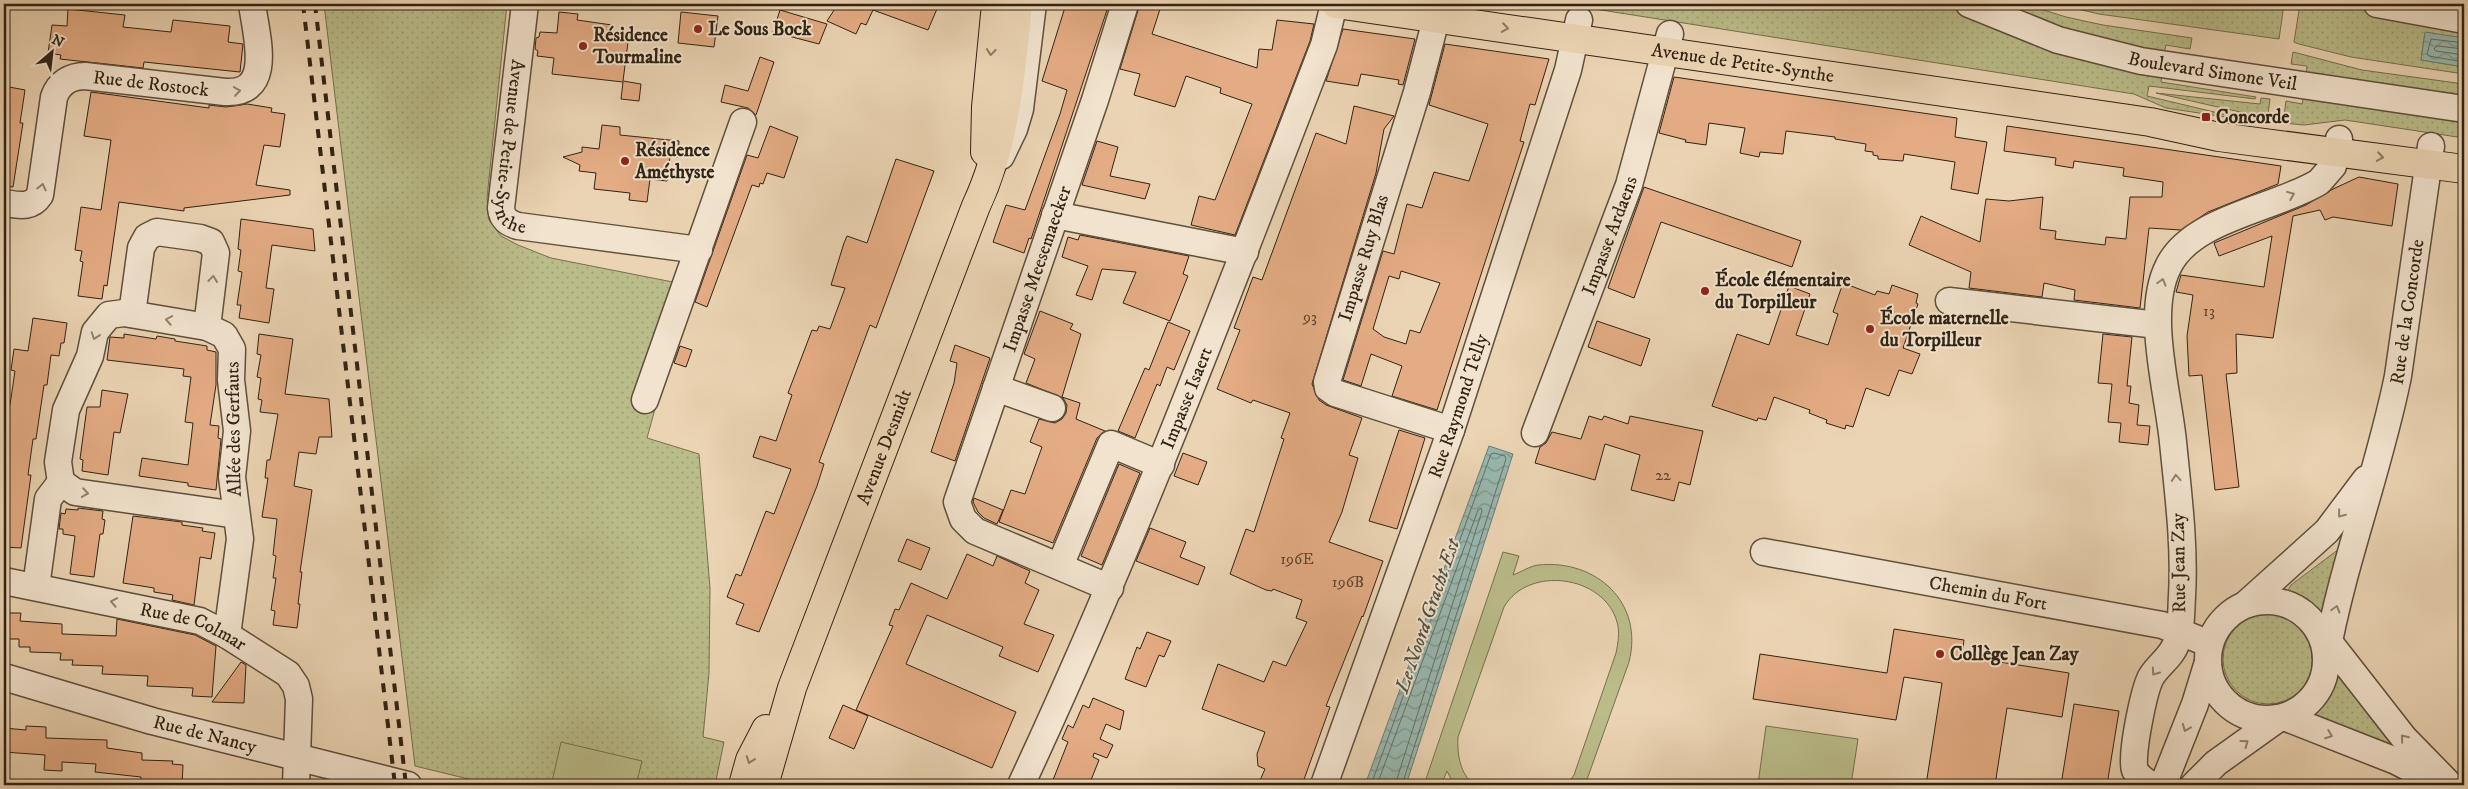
<svg xmlns="http://www.w3.org/2000/svg" width="2468" height="789" font-family="'IM FELL DW Pica',serif">
<style>
.grass{fill:url(#grass-dots);stroke:#75704f}
.garden{fill:#babc8a;stroke:#75704f}
.water{fill:url(#water-waves);stroke:#6e7c72}
.lines{fill:none;stroke-linecap:round;stroke-linejoin:round}
.shore{stroke:#646e62;stroke-width:1}
.building{fill:#e4ac84;stroke:#302314;fill-rule:evenodd}
.minor-casing{stroke:#5f4f3c;stroke-width:29}
.major-casing{stroke:#302314;stroke-width:30}
.minor{stroke:#f2e3ce;stroke-width:26}
.major{stroke:#ebd4b3;stroke-width:28}
.rail{stroke:#302314;stroke-width:4;stroke-dasharray:9 9;stroke-linecap:butt}
.oneway{stroke:#8e7c64}
.oneway2{stroke:#918371}
.poi-dot{fill:#8f2418;stroke:#f2e3ce;stroke-width:2}
.labels{text-anchor:middle;dominant-baseline:central;stroke-width:4;stroke-linejoin:round;paint-order:stroke}
.number-label{font-size:16px;fill:#5d4530}
.poi-label{font-size:19px;font-weight:bold;fill:#302314;stroke:#f2e3ce;text-anchor:start}
.street-label{font-size:19px;fill:#302314;stroke:#f2e3ce}
.water-label{font-size:20px;font-style:italic;fill:#4f5043;stroke:#f2e3ce}
</style>
<defs>
<pattern id="grass-dots" width="8" height="8" patternUnits="userSpaceOnUse" patternTransform="scale(1.25)"><rect width="8" height="8" fill="#babc8a"/><path d="M2 2h.1M6 6h.1" fill="none" stroke="#a0a176" stroke-width="1.8" stroke-linecap="round"/></pattern>
<pattern id="water-waves" width="16" height="10" patternUnits="userSpaceOnUse" patternTransform="scale(1.25)"><rect width="16" height="10" fill="#98b8b0"/><path d="M0 5q4-4 8 0t8 0" fill="none" stroke="#7c958e"/></pattern>
</defs>
<rect width="100%" height="100%" fill="#ebd4b3"/>
<filter id="stains"><feTurbulence type="fractalNoise" baseFrequency=".004" numOctaves="4"/><feColorMatrix values="0 0 0 0 .2 0 0 0 0 .09 0 0 0 0 .02 0 0 0 .5 -.17"/></filter>
<radialGradient id="worn" r=".72"><stop offset=".6" stop-color="#630" stop-opacity="0"/><stop offset="1" stop-color="#630" stop-opacity=".3"/></radialGradient>
<path class="grass" d="M324,4H507L487,198L489,220L501,236L518,245L551,258L693,286L652,408L655,409L647,438L699,454L710,588L709,673L703,737L724,742L715,785H493L415,766Z
M1563,4H1944L1974,18L2162,74L2161,82L2256,97L2255,99L2149,86L2147,96L2252,121L2166,108L2134,94Z
M1995,4H2024L2066,17L2103,25L2192,38L2190,49L2166,45L2164,54L2058,28Z
M2056,4H2284L2279,39L2099,14Z
M2300,4H2341L2464,25V38L2425,33L2421,60L2464,67V74L2351,57L2299,44L2294,42Z
M2293,52L2362,70L2464,84V99L2306,76L2307,66L2291,64Z
M2156,93L2260,104L2261,98L2270,99L2267,123L2257,122L2258,116Z
M2304,94L2464,119V138L2345,120L2304,125L2283,123L2286,101L2302,104Z
M2339,549L2322,615L2309,603L2290,594L2288,590L2291,585Z
M2223 659a45 45 0 1 1 90 0a45 45 0 1 1-90 0Z
M2337,677L2340,678L2394,748L2308,715L2324,699L2332,682Z"/>
<path class="garden" d="M1503,552L1519,556L1513,575C1521,572 1530,566 1538,565C1597,559 1644,603 1629,662L1585,785H1567L1574,775L1616,653C1618,643 1620,632 1617,622C1604,575 1528,565 1504,607L1458,737C1457,755 1460,773 1474,785H1454L1447,771L1441,785L1425,782Z
M1766,726L1858,739L1851,785L1758,784Z
M561,742L642,761L636,785H568L552,782Z"/>
<path class="water" d="M2425,32L2464,38V67L2421,60Z
M1489,446L1513,454L1406,785H1365Z"/>
<g class="lines">
<path class="shore" d="M2464,43L2431,39L2427,54L2429,56L2464,62
M2464,49L2437,46L2434,49L2436,51L2464,55
M1371,785L1491,454L1494,453L1505,456L1506,459L1402,785
M1377,785L1478,510L1481,508L1482,511L1395,785"/>
</g>
<path class="building" d="M838,4H939L928,30L873,10L866,25L861,23L856,34L827,21Z
M1066,4H1109L1031,239L1029,238L1024,253L993,242L1006,205L1025,210L1060,114L1067,90L1042,81Z
M1140,4L1161,6L1152,34L1257,68L1259,49L1272,50L1277,20L1314,24L1310,41L1235,235L1191,225L1199,196L1215,200L1252,104L1220,93L1221,88L1186,76L1175,107L1134,95L1140,74L1120,69Z
M68,9L125,15L123,27L171,32L173,20L230,26L228,42L243,44L240,72L144,62L143,68L60,59L61,55L48,53L52,25L67,26Z
M780,10L827,24L819,44L773,32Z
M559,12L578,14L577,20L612,25L610,40L628,42L623,81L641,84L639,101L621,99L623,82L552,74L554,58L537,56L538,51L535,49L536,38L539,37L540,32L557,33Z
M681,12L718,16L714,47L678,43Z
M1343,29L1415,39L1403,85L1398,84L1399,80L1361,74L1358,86L1326,81Z
M1445,44L1549,59L1535,105L1530,104L1520,141L1524,142L1437,410L1392,396L1402,366L1371,354L1361,386L1343,380L1383,251L1394,254L1407,204L1422,208L1434,172L1469,181L1488,124L1429,105ZM1401,271L1440,283L1420,333L1410,330L1406,344L1384,337L1373,329L1389,276L1399,279Z
M760,57L774,62L756,115L748,108L721,102L725,85L748,91Z
M1674,77L1957,118L1955,137L1987,142L1978,194L1951,189L1955,162L1904,154L1903,161L1878,159V156L1873,155V152L1865,151L1866,144L1835,139V137L1786,131L1783,154L1760,152L1759,157L1740,153L1745,128L1709,123L1706,145L1685,142L1686,140L1659,133Z
M4,86L25,90L20,123H23L13,187L4,186Z
M91,92L209,108V105L226,107L247,104L272,108L271,112L285,114L280,147L264,145L256,185L290,190V195L184,208V211L119,202L107,286L104,285L102,299L78,296L83,262L80,261L82,251L75,250L81,207L101,210L111,140L84,136Z
M1354,106L1394,116L1384,129L1376,173L1312,384L1319,400L1326,405L1362,418L1349,455L1358,458L1342,512L1329,542L1383,561L1363,617L1362,616L1326,706L1330,707L1302,785H1258L1265,769L1258,766L1257,754L1265,732L1202,709L1218,664L1264,682L1273,661L1286,666L1307,622L1296,618L1302,600L1273,589L1272,591L1266,590L1230,574L1246,529L1254,532L1284,439L1281,438L1290,413L1253,400L1251,403L1217,389L1240,330L1234,328L1253,277L1262,280L1316,133L1346,144Z
M602,125L620,127V135L679,141L678,157H670L667,181L650,179L647,202L629,200L630,193L594,189L596,173L579,171L580,165L563,157L582,152V147L599,149Z
M770,126L798,137L784,178L767,173L763,184L760,183L759,187L752,185L707,307L695,302L747,155L758,158Z
M2007,126L2281,166L2278,184L2208,212L2181,230L2149,228L2140,308L2074,300L2075,290L2044,283L2042,297L1969,288L1971,272L1909,245L1921,216L1980,242L1986,199L2009,201L2043,197L2040,229L2056,231L2055,239L2105,245L2106,237L2126,239L2130,197H2162L2163,182L2123,176L2124,168L2074,161L2073,168L2055,165L2056,158L2004,151Z
M1097,141L1118,147L1110,176L1150,184L1145,199L1082,185Z
M896,159L934,171L876,328L870,325L819,462L824,464L817,486L759,632L736,624L744,604L727,597L736,574L741,576L766,511L774,514L791,469L753,457L760,436L776,441L792,395L788,393L812,330L817,331L819,326L830,329L845,288L831,285L844,243L847,236L867,243Z
M2359,177L2398,184L2392,226L2333,217L2325,220L2320,210L2293,216L2273,338L2236,334L2237,373L2226,374L2239,487L2215,490L2202,375L2189,376L2187,336L2193,295L2176,292L2181,275L2264,287L2272,236L2219,256L2214,243L2306,205L2333,189Z
M1644,187L1801,241L1792,267L1661,222L1634,298L1608,288Z
M241,219L313,229L315,251L272,245L266,288L274,289L269,323L239,318L241,305H237L242,272L238,271L241,250L238,249Z
M1080,235L1189,256L1183,274L1188,276L1170,321L1123,303L1136,272L1102,269L1092,300L1076,295L1088,266L1062,257L1068,237L1078,240Z
M1843,283L1875,295L1877,291L1889,294L1892,285L1918,294L1916,303L1918,304L1903,348L1920,354L1912,374L1899,370L1889,396L1866,388L1853,427L1846,425L1845,429L1826,423L1827,420L1809,413L1810,410L1774,397L1766,420L1758,418L1757,421L1712,406L1737,334L1769,345L1789,286L1810,294L1796,335L1828,345L1838,314L1833,312Z
M1040,311L1073,324L1070,329L1081,334L1062,397L1080,403L1076,419L1105,431L1097,438L1053,543L999,522L1011,490L1025,494L1042,447L1030,442L1039,419L1055,423L1062,419L1066,413L1067,405L1063,398L1026,383L1035,359L1024,354Z
M33,318L67,323L64,343H61L59,356L51,355L47,385H44L36,439H33L28,475H31L21,548L4,547V404L10,405L15,371L11,370L14,349L28,351Z
M1597,321L1650,339L1641,366L1588,347Z
M1168,322L1190,331L1174,370L1167,367L1160,386L1157,384L1135,438L1118,431L1145,368L1149,370Z
M124,334L156,339L157,336L175,339V341L207,346V350L216,352V385L210,425L219,426L218,438L221,439L216,490L188,486V483L139,476L142,458L188,465L193,423L185,422L191,377L183,376L184,369L107,360L110,337L124,338Z
M259,334L293,339L285,394L329,399L332,437H319L316,454L299,452L294,486L312,490L300,572H302L298,604H300L297,628L273,625L275,611L271,610L276,578H273L276,556L273,555L277,519L262,517L268,478H265L267,460H270L278,414L260,412L262,400L258,399L261,378L257,377L261,355L257,354Z
M2103,334L2132,337L2127,386H2131L2129,403L2139,405L2137,425L2150,426L2148,445L2119,442L2121,423L2108,422L2112,384L2098,383Z
M955,345L990,358L955,461L931,452L954,383L957,363L950,361Z
M680,346L692,350L686,367L674,363Z
M102,390L128,394L120,433L114,432L108,475L82,471L83,460L80,459L87,407H100Z
M1589,416L1602,420L1604,416L1628,424L1630,416L1703,431L1690,485L1679,482L1674,501L1631,490L1640,455L1605,444L1595,480L1535,463L1540,447L1546,443L1552,432L1581,439Z
M1399,430L1425,438L1397,529L1369,521Z
M1183,453L1207,462L1198,485L1174,476Z
M1119,464L1140,473L1102,565L1081,556Z
M974,498L1003,510L997,524L984,518L978,512L973,502Z
M78,508L103,511L102,519L105,520L103,534H100L94,577L70,574L75,536L63,534V529H59L61,513L65,514L66,509L78,510Z
M133,516L182,522V525L203,528L202,531L215,533L211,559L200,557L194,605L172,600L173,595L154,592V588L123,583Z
M1150,528L1186,542L1180,557L1205,567L1198,585L1136,561Z
M907,539L930,548L921,570L898,561Z
M967,554L993,566L997,556L1030,571L1025,583L1039,590L1024,624L1054,635L1038,672L999,656L1003,647L927,615L906,664L1016,712L992,768L856,710L893,626L889,625L895,609L899,610L911,583L947,599Z
M4,613H21L20,621L62,624V634L116,636L117,619L195,635L216,646L212,697L192,696L193,688L147,686L148,676L102,674L103,666L72,665L73,660H60L61,653L30,652V647H19V639H4Z
M1894,629L1964,640L1962,656L2069,673L2062,717L2007,708L1995,785H1926L1942,683L1904,677L1896,720L1753,699L1760,654L1887,673Z
M1147,632L1171,641L1164,657L1159,655L1146,687L1125,679L1137,647L1140,649Z
M241,662L246,665L244,703L212,702Z
M1093,698L1124,711L1120,730L1106,724L1100,739L1113,745L1107,758L1094,753L1093,757L1099,760L1089,785H1051L1068,742L1062,739L1068,725L1073,728L1083,705L1089,708Z
M2074,704L2119,711L2107,785H2061Z
M843,705L868,716L854,749L829,738Z
M26,726L46,727V738L107,740V748L142,753V760L173,761L172,764L183,765L182,785H141V777L95,772L96,764L62,762V771L44,770L45,755L4,752V728L26,730Z"/>
<g class="lines">
<defs>
<g id="minor">
<path id="s1" d="M525,4L501,208C502,219 508,223 518,226L699,250"/>
<path d="M1440,4L1417,92L1327,382L1328,388L1335,393L1451,430"/>
<path id="s2" d="M1969,4L2058,40L2141,61L2464,109"/>
<path d="M2377,4L2464,20"/>
<path d="M1001,156L1014,129L1020,109L1033,4"/>
<path id="s3" d="M4,203C18,205 31,209 40,195L54,97C59,83 71,76 85,76L225,92C275,95 256,35 252,4"/>
<path d="M1055,215L1245,252"/>
<path d="M1949,301L2149,324L2157,323"/>
<path d="M132,314L141,248L147,237L157,232L200,238L211,242L216,253L207,327"/>
<path d="M996,388L1052,408"/>
<path d="M645,400L743,122"/>
<path id="s4" d="M1535,433L1629,185L1670,34"/>
<path id="s5" d="M1764,552L2162,625L2210,644"/>
<path d="M1060,566L1111,444L1161,465"/>
<path id="s6" d="M4,581L200,621L227,635L288,674L296,686L299,699L296,785"/>
<path d="M36,587L48,499L61,482"/>
<path id="s7" d="M1110,588L975,531L963,519L957,502L1095,100L1125,4"/>
<circle cx="2267" cy="660" r="59"/>
<path d="M2246,604L2327,531L2366,479"/>
<path d="M2322,633L2404,738L2450,785"/>
<path d="M227,635L240,539L232,477L237,431L231,380L232,349L224,335L207,327L124,313L109,315L95,332L90,356L66,410L58,462L61,482L75,492L237,515"/>
<path id="s8" d="M2326,657C2343,562 2379,471 2398,376L2431,146"/>
<path id="s9" d="M4,677L152,721L408,785"/>
<path d="M2284,717L2396,761L2433,780"/>
<path id="s10" d="M1021,785C1134,543 1228,294 1324,45L1334,4"/>
<path id="s11" d="M1324,785L1451,430L1568,70L1579,20"/>
<path d="M2151,785C2145,781 2138,777 2135,770C2130,757 2144,690 2151,677C2158,665 2173,656 2177,641C2182,627 2181,611 2182,596C2185,545 2178,493 2173,442C2168,391 2145,313 2168,267C2191,218 2275,209 2319,182L2333,166L2339,139"/>
<path d="M2163,785L2195,704L2207,665"/>
<path d="M2194,785L2216,763L2279,718"/>
</g>
<g id="major">
<path id="s12" d="M1336,4L2150,122L2219,137L2464,169"/>
<path d="M985,152L986,107L996,4"/>
<path d="M743,785L750,760L766,729"/>
<path id="s13" d="M764,785L792,688L976,206C1006,142 1011,73 1018,4"/>
</g>
</defs>
<use href="#minor" class="minor-casing"/>
<use href="#major" class="major-casing"/>
<use href="#minor" class="minor"/>
<use href="#major" class="major"/>
<path class="rail" d="M303,4L395,785
M315,4L406,785"/>
</g>
<defs><path id="oneway-chevron" d="M-2-3.5L2.5 0L-2 3.5" fill="none" stroke-width="1.6" stroke-linecap="round" stroke-linejoin="round" transform="scale(1.25)"/></defs>
<g class="oneway">
<use href="#oneway-chevron" transform="translate(1505 28) rotate(8)"/>
<use href="#oneway-chevron" transform="translate(991 52) rotate(96)"/>
<use href="#oneway-chevron" transform="translate(2380 157) rotate(8)"/>
<use href="#oneway-chevron" transform="translate(750 760) rotate(110)"/>
</g>
<g class="oneway2">
<use href="#oneway-chevron" transform="translate(237 91) rotate(-8)"/>
<use href="#oneway-chevron" transform="translate(42 187) rotate(-77)"/>
<use href="#oneway-chevron" transform="translate(2291 195) rotate(-22)"/>
<use href="#oneway-chevron" transform="translate(213 279) rotate(-83)"/>
<use href="#oneway-chevron" transform="translate(2162 282) rotate(-74)"/>
<use href="#oneway-chevron" transform="translate(169 320) rotate(-170)"/>
<use href="#oneway-chevron" transform="translate(95 336) rotate(109)"/>
<use href="#oneway-chevron" transform="translate(2176 478) rotate(-95)"/>
<use href="#oneway-chevron" transform="translate(85 493) rotate(8)"/>
<use href="#oneway-chevron" transform="translate(2341 514) rotate(129)"/>
<use href="#oneway-chevron" transform="translate(114 602) rotate(-169)"/>
<use href="#oneway-chevron" transform="translate(2336 609) rotate(-74)"/>
<use href="#oneway-chevron" transform="translate(2155 672) rotate(125)"/>
<use href="#oneway-chevron" transform="translate(2186 728) rotate(112)"/>
<use href="#oneway-chevron" transform="translate(2329 735) rotate(21)"/>
<use href="#oneway-chevron" transform="translate(2404 738) rotate(-129)"/>
<use href="#oneway-chevron" transform="translate(2245 743) rotate(-36)"/>
</g>
<g class="poi-dot">
<circle cx="698" cy="29" r="5"/>
<circle cx="583" cy="46" r="5"/>
<rect x="2201" y="112" width="10" height="10" rx="2.5"/>
<circle cx="625" cy="161" r="5"/>
<circle cx="1705" cy="291" r="5"/>
<circle cx="1870" cy="329" r="5"/>
<circle cx="1940" cy="654" r="5"/>
</g>
<g class="labels">
<g class="number-label">
<text x="2209" y="311">13</text>
<text x="1310" y="317">93</text>
<text x="1663" y="475">22</text>
<text x="1297" y="559">196E</text>
<text x="1348" y="582">196B</text>
</g>
<g class="poi-label">
<text x="708" y="29">Le Sous Bock</text>
<text x="593" y="35">Résidence<tspan x="593" dy="22">Tourmaline</tspan></text>
<text x="2216" y="117">Concorde</text>
<text x="635" y="150">Résidence<tspan x="635" dy="22">Améthyste</tspan></text>
<text x="1715" y="280">École élémentaire<tspan x="1715" dy="22">du Torpilleur</tspan></text>
<text x="1880" y="318">École maternelle<tspan x="1880" dy="22">du Torpilleur</tspan></text>
<text x="1950" y="654">Collège Jean Zay</text>
</g>
<g class="street-label">
<text stroke="none"><textPath href="#s12" startOffset="411">Avenue de Petite-Synthe</textPath></text>
<text stroke="none"><textPath href="#s2" startOffset="254">Boulevard Simone Veil</textPath></text>
<text stroke="none"><textPath href="#s3" startOffset="245">Rue de Rostock</textPath></text>
<text stroke="none"><textPath href="#s1" startOffset="148">Avenue de Petite-Synthe</textPath></text>
<text stroke="none"><textPath href="#s4" startOffset="211">Impasse Ardaens</textPath></text>
<text transform="translate(1364 258) rotate(-73)">Impasse Ruy Blas</text>
<text stroke="none"><textPath href="#s7" startOffset="428">Impasse Meesemaecker</textPath></text>
<text stroke="none"><textPath href="#s8" startOffset="355">Rue de la Concorde</textPath></text>
<text stroke="none"><textPath href="#s10" startOffset="421">Impasse Isaert</textPath></text>
<text stroke="none"><textPath href="#s11" startOffset="402">Rue Raymond Telly</textPath></text>
<text transform="translate(234 429) rotate(-91)">Allée des Gerfauts</text>
<text stroke="none"><textPath href="#s13" startOffset="359">Avenue Desmidt</textPath></text>
<text transform="translate(2179 563) rotate(-91)">Rue Jean Zay</text>
<text stroke="none"><textPath href="#s5" startOffset="228">Chemin du Fort</textPath></text>
<text stroke="none"><textPath href="#s6" startOffset="195">Rue de Colmar</textPath></text>
<text stroke="none"><textPath href="#s9" startOffset="209">Rue de Nancy</textPath></text>
</g>
<g class="water-label">
<text transform="translate(1428 616) rotate(-71)">Le Noord Gracht Est</text>
</g>
</g>
<rect width="2468" height="789" fill="none" stroke="#ebd4b3" stroke-width="20"/>
<rect x="5" y="5" width="2458" height="779" fill="none" stroke="#302314" stroke-width="2.5"/>
<rect x="10" y="10" width="2448" height="769" fill="none" stroke="#302314"/>
<g transform="translate(52 52) rotate(28)" stroke="#f2e3ce" stroke-width="4" paint-order="stroke">
<path d="M0-4L9 19L0 12L-9 19Z" fill="#302314"/>
<text y="-8" font-size="14" font-weight="bold" text-anchor="middle" fill="#302314">N</text>
</g>
<rect width="100%" height="100%" filter="url(#stains)"/>
<rect width="100%" height="100%" fill="url(#worn)"/>
</svg>
